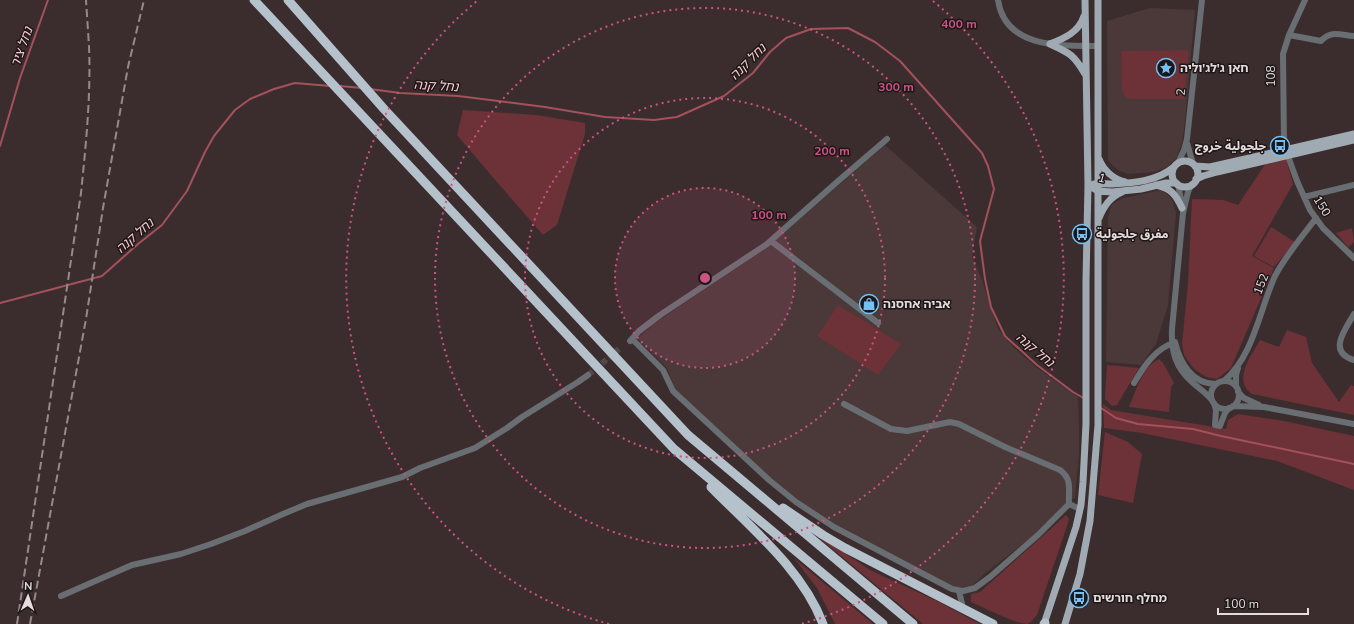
<svg xmlns="http://www.w3.org/2000/svg" width="1354" height="624" font-family="'Nunito Sans','Noto Sans Arabic','Noto Sans Hebrew',sans-serif">
<style>
.built{fill:#4b3839}
.green{fill:#6d3138}
.lines{fill:none;stroke-linecap:round;stroke-linejoin:round}
.stream{stroke:#a3515a;stroke-width:2}
.minor-tunnel{stroke:#544748;stroke-width:6;stroke-dasharray:6 3;stroke-linecap:butt}
.minor{stroke:#696e72;stroke-width:6}
.major{stroke:#a0aab2;stroke-width:7}
.highway{stroke:#b5c2cc;stroke-width:9}
.rail{stroke:#95898a;stroke-width:2;stroke-dasharray:8 4;stroke-linecap:butt}
.ring{fill:none;stroke:#cc5382;stroke-width:2;stroke-dasharray:2 4}
.labels{text-anchor:middle;dominant-baseline:central;stroke-width:3;stroke-linejoin:round;paint-order:stroke}
.poi-label{font-size:12px;font-weight:bold;fill:#e5dcdc;stroke:#1e1718;text-anchor:start}
.street-label{font-size:12px;fill:#e5dcdc;stroke:#1e1718}
.water-label{font-size:13px;font-style:italic;fill:#f8c7ca;stroke:#1e1718}
.centre{fill:#cc5382;stroke:#1e1718;stroke-width:2}
.ring-label{font-size:12px;text-anchor:middle;font-weight:bold;fill:#cc5382;stroke:#1e1718;stroke-width:3;stroke-linejoin:round;paint-order:stroke}
</style>
<rect width="100%" height="100%" fill="#3b2d2e"/>
<path class="built" d="M1150,8L1195,10L1185,122L1182,142L1176,159L1167,167L1154,172L1128,174L1118,170L1110,163L1108,159L1107,21Z
M885,145L977,227L972,257L981,277L998,329L1014,348L1036,367L1078,397L1079,428V455L1075,498L1065,504L1037,533L983,575L973,585L963,587H952L821,516L792,496L767,475L676,390L667,368L637,339L655,323L756,255L777,239Z
M1161,190L1169,196L1173,202L1176,213L1168,305L1156,344L1141,365L1106,362L1108,218L1110,209L1112,204L1123,198Z"/>
<path class="green" d="M1189,50L1184,99H1131L1126,98L1122,91L1121,51Z
M463,110L536,115L585,123V134L557,225L543,235L496,181L457,135Z
M1286,159L1293,184L1252,256L1274,268L1231,368L1217,379L1206,377L1194,369L1184,355L1182,344L1188,283L1192,199L1223,200L1238,205L1266,163Z
M1271,227L1295,242L1274,267L1254,256Z
M1352,228L1354,242L1351,245L1348,247L1336,233Z
M838,305L901,344L878,375L817,336Z
M1287,330L1306,337L1312,363L1339,402L1351,385L1354,386V415L1252,394C1232,380 1251,356 1260,340L1279,347Z
M1159,359L1163,363L1174,383L1171,387L1169,412L1129,407C1136,391 1142,367 1159,359Z
M1107,365L1139,368L1117,405L1112,406L1105,399Z
M1103,404L1111,410L1226,429L1228,420L1238,414L1284,421L1354,436V490L1277,461L1142,433L1104,428Z
M1105,432L1128,442L1142,454L1133,503L1098,495Z
M1066,515L1069,519L1067,526L1037,615C1034,618 1031,623 1027,624C1016,624 983,607 971,602V594L980,592Z
M806,527L870,570L937,601L980,624H923Z
M794,558L873,624H835L817,588Z"/>
<g class="lines">
<path class="stream" d="M340,86L362,88
M370,89L400,93L458,96L545,107L605,117L654,120L677,117L724,96L753,73L770,52L786,38L811,29L848,28L875,42L900,61L982,153L988,166L994,189L980,241L985,279L991,307L1005,336L1037,365L1073,392L1085,399
M0,146L20,78L48,0
M0,303L102,276L138,244L162,225L187,191L205,152L214,136L235,110L250,99L274,89L295,83L330,86
M1101,408L1116,418L1138,424L1193,429L1221,436L1354,464"/>
<path class="minor-tunnel" d="M588,375L619,349"/>
<path class="minor" d="M998,0C1005,48 1060,46 1097,46
M1305,0L1289,35L1283,54L1284,145L1297,181L1310,210L1323,228L1354,258
M1289,35L1321,41C1331,30 1340,35 1354,36
M1187,143L1193,164
M1178,163L1184,150L1187,139L1202,0
M1178,184L1182,205
M1192,184L1188,192L1183,213L1172,329C1171,351 1175,368 1193,383C1199,388 1206,393 1212,400
M1304,197L1354,185
M771,241L878,323
M1354,314C1345,330 1327,352 1354,360
M632,339L663,370L673,391L769,480L796,502L834,527L952,589L963,591L975,588L990,577L1039,534L1069,504
M630,341L639,331L660,315L767,244L837,182L887,139
M1175,342C1180,363 1192,384 1216,384
M1224,381C1254,355 1259,311 1275,276C1286,255 1302,237 1316,218
M1211 395a14 14 0 1 1 28 0a14 14 0 1 1-28 0Z
M1134,383C1144,366 1155,349 1175,342
M1236,386V375L1238,368
M1238,392L1244,398L1259,405
M1214,403L1216,410L1215,425L1220,426L1225,413L1229,408
M844,404L891,429L907,431L950,422L959,424L1005,447L1060,470C1073,480 1068,490 1069,504L1080,509
M1233,406L1264,407L1354,424
M959,591L963,608
M61,596L132,565L181,554L211,544L245,531L283,514L307,504L402,477L420,468L475,448L507,428L522,417L578,382L588,375"/>
<path class="major" d="M1050,44C1065,38 1079,32 1084,16
M1050,44C1070,53 1074,55 1085,74
M1099,159C1103,170 1113,179 1125,182
M1172 174a13 13 0 1 1 26 0a13 13 0 1 1-26 0Z
M1195,166L1210,167L1354,134
M1196,179L1203,176L1217,172L1354,140
M1094,184C1100,183 1106,184 1112,184C1134,183 1158,181 1174,167
M1088,185L1098,191L1112,192L1141,189L1166,183H1176
M1156,185C1171,188 1176,195 1182,208
M1099,218C1104,206 1110,197 1122,192
M1044,624L1076,527L1081,505L1083,482L1086,424V280L1088,185L1085,0
M1065,624L1080,574L1090,521L1098,425V0"/>
<path class="highway" d="M254,0L674,449L883,624
M288,0L384,109L688,435L913,624
M711,487C751,528 802,569 823,624
M783,508L823,535L845,548L993,624
M1044,624L1045,623"/>
<path class="rail" d="M17,624L81,193C86,144 91,95 89,46C88,31 87,15 86,0
M30,624L86,319L103,208L128,67L144,0"/>
</g>
<circle cx="705" cy="278" r="90" fill="#cc5382" fill-opacity=".12"/>
<g class="ring">
<circle cx="705" cy="278" r="90"/>
<circle cx="705" cy="278" r="180"/>
<circle cx="705" cy="278" r="270"/>
<path d="M609 624A359 359 0 0 1 477 1M933 1A359 359 0 0 1 801 624"/>
</g>
<defs>
<symbol id="sight-ring" viewBox="-11 -11 22 22"><circle r="9.5" fill="#1e1718" stroke="#73c1f6" stroke-width="1.5"/><path d="M0-6L1.8-2.2L6-1.7L2.9 1.2L3.7 5.4L0 3.3L-3.7 5.4L-2.9 1.2L-6-1.7L-1.8-2.2Z" fill="#73c1f6"/></symbol>
<symbol id="bus-ring" viewBox="-11 -11 22 22"><circle r="9.5" fill="#1e1718" stroke="#73c1f6" stroke-width="1.5"/><path d="M-5-6H5V4H4V6H2V4H-2V6H-4V4H-5ZM-3.5-4V0h7V-4ZM-3.5 1.2v1.5H-2V1.2ZM2 1.2v1.5H3.5V1.2Z" fill="#73c1f6"/></symbol>
<symbol id="shop-ring" viewBox="-11 -11 22 22"><circle r="9.5" fill="#1e1718" stroke="#73c1f6" stroke-width="1.5"/><path d="M-5-2.5h2.3a2.7 3.5 0 0 1 5.4 0H5L5.5 6h-11ZM-1.5-2.5h3a1.5 2.3 0 0 0-3 0Z" fill="#73c1f6"/></symbol>
</defs>
<g fill-rule="evenodd">
<use href="#sight-ring" x="1155" y="57" width="22" height="22"/>
<use href="#bus-ring" x="1269" y="135" width="22" height="22"/>
<use href="#bus-ring" x="1071" y="223" width="22" height="22"/>
<use href="#shop-ring" x="858" y="293" width="22" height="22"/>
<use href="#bus-ring" x="1068" y="587" width="22" height="22"/>
</g>
<g class="labels">
<g class="poi-label">
<text x="1180" y="68">חאן ג'לג'וליה</text>
<text x="1266" y="146" text-anchor="end">جلجولية خروج</text>
<text x="1096" y="234">مفرق جلجولية</text>
<text x="883" y="304">אביה אחסנה</text>
<text x="1093" y="598">מחלף חורשים</text>
</g>
<g class="street-label">
<text transform="translate(1271 76) rotate(-90)">108</text>
<text transform="translate(1181 92) rotate(-84)">2</text>
<text transform="translate(1102 178) rotate(15)">1</text>
<text transform="translate(1322 206) rotate(58)">150</text>
<text transform="translate(1261 284) rotate(-68)">152</text>
</g>
<g class="water-label">
<text transform="translate(22 47) rotate(-70)">נחל ציר</text>
<text transform="translate(748 62) rotate(-45)">נחל קנה</text>
<text transform="translate(436 86) rotate(3)">נחל קנה</text>
<text transform="translate(135 236) rotate(-41)">נחל קנה</text>
<text transform="translate(1035 350) rotate(40)">נחל קנה</text>
</g>
</g>
<circle cx="705" cy="278" r="6" class="centre"/>
<g class="ring-label">
<text x="959" y="28">400 m</text>
<text x="896" y="91">300 m</text>
<text x="832" y="155">200 m</text>
<text x="769" y="219">100 m</text>
</g>
<g transform="translate(28 596) rotate(2)" stroke="#1e1718" stroke-width="3" paint-order="stroke">
<path d="M0-3L7 15L0 10L-7 15Z" fill="#e5dcdc"/>
<text y="-6" font-size="11" font-weight="bold" text-anchor="middle" fill="#e5dcdc">N</text>
</g>
<path d="M1218 608v6h90v-6" fill="none" stroke="#e5dcdc" stroke-width="2"/>
<text x="1224" y="608" font-size="12" fill="#e5dcdc" stroke="#1e1718" stroke-width="3" paint-order="stroke">100 m</text>
</svg>
